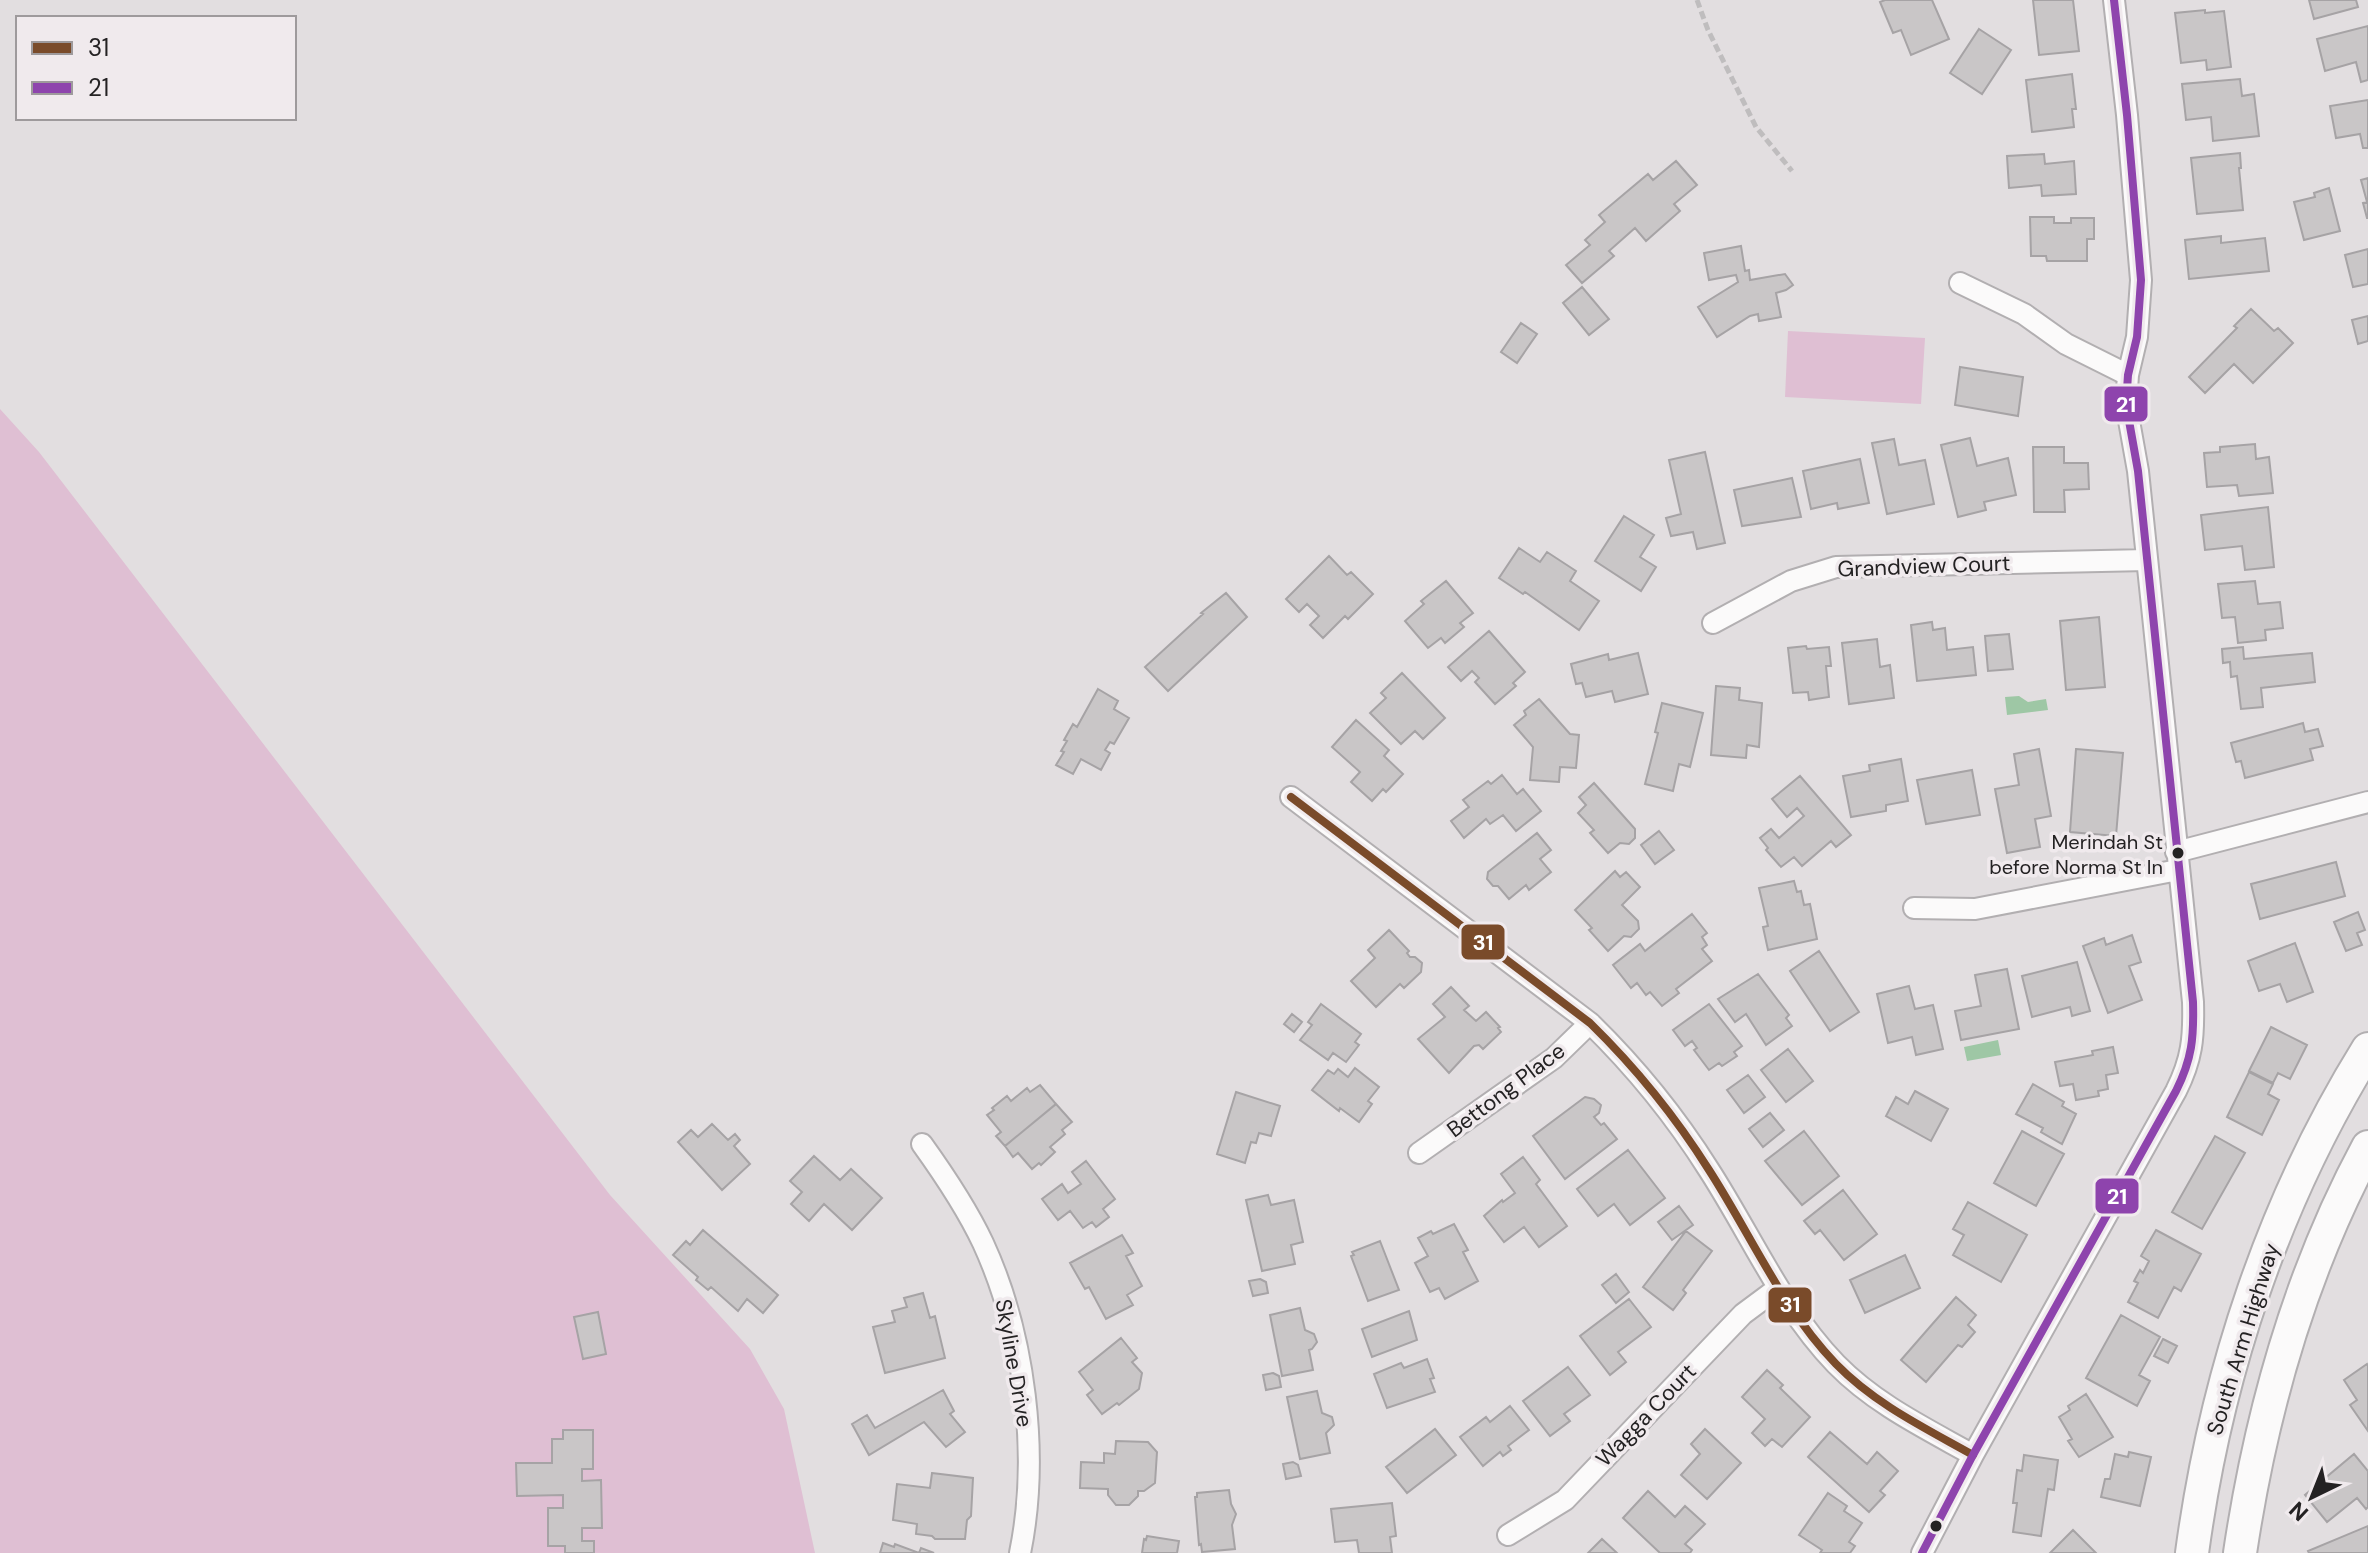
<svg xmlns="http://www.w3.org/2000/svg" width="2368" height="1553" font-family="'DM Sans',sans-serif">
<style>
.green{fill:#dfbfd3}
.water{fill:#9ec7a5}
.building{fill:#c9c6c7;stroke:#a6a3a5;stroke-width:2}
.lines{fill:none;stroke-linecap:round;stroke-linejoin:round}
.street-casing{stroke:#b2afb1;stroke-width:24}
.primary-casing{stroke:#b2afb1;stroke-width:36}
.path{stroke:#bfbdbe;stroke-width:5;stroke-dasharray:8 4;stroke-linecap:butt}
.street{stroke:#fbfafa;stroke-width:20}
.primary{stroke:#fbfafa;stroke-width:32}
.bus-1-casing{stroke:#f0eaed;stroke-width:14}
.bus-2-casing{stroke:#f0eaed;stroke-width:14}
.bus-1{stroke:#7a4b2a;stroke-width:8}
.bus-2{stroke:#8e44ad;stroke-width:8}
.bus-dot{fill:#242223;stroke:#f0eaed;stroke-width:3}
.labels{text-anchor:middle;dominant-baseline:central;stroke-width:7;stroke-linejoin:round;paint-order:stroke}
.bus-label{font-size:20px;fill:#242223;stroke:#f0eaed;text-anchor:end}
.street-label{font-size:22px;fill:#242223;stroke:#f0eaed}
.line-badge{stroke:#f0eaed;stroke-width:3}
.badge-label{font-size:22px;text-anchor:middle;font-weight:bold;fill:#fff}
</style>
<rect width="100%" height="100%" fill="#e2dee0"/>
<path class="green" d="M1788,331L1925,338L1921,404L1785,397Z
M0,409L39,452L610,1195L750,1349L784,1409L815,1553H0Z"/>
<path class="water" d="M2019,696L2028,702L2046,699L2048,710L2007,715L2005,697Z
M1998,1040L2001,1055L1967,1061L1964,1047Z"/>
<path class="building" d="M1885,0H1932L1949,39L1911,55L1901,30L1893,33L1880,2Z
M2033,0H2073L2079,51L2039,55Z
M2309,0H2356L2358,7L2314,19Z
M2205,10V13L2224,11L2231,67L2207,70L2206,60L2181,63L2175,13Z
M2368,26V80L2361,82L2356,62L2325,71L2317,39Z
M1979,29L2011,50L1982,94L1950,73Z
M2072,74L2076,109H2072L2074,127L2032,132L2026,80Z
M2240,79L2242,96L2254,94L2259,136L2213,141L2211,117L2186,120L2182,84Z
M2368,100V148H2363L2360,134L2336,138L2330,106Z
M2240,153L2241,168H2239L2243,210L2197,214L2191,158Z
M2044,154L2045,164L2074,161L2076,194L2042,196L2041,185L2009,188L2007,156Z
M1676,161L1697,185L1674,204L1680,211L1646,241L1635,228L1609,251L1614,256L1582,283L1566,265L1590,245L1585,240L1605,222L1599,215L1648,174L1653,180Z
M2368,178V218H2367L2363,203L2367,202L2361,180Z
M2329,188L2340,231L2304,240L2294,202L2315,197L2314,193Z
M2030,217H2054V223H2071V218H2094V239H2087V261H2047L2046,256H2031Z
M2221,236V243L2265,238L2269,271L2189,279L2185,240Z
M1741,246L1745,271L1749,270L1750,280L1785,274L1793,285L1786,290L1776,293L1781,317L1759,321L1758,314L1750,316L1717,337L1698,307L1738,282L1736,275L1709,280L1704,253Z
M2368,249V284L2353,287L2345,255Z
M1582,287L1609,319L1589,335L1563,303Z
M2251,309L2274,331L2278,328L2293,343L2253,383L2234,364L2205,393L2189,377L2237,328L2234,326Z
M2368,316V341L2358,344L2352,320Z
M1521,323L1537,334L1517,363L1501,352Z
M1960,367L2023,377L2018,416L1955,405Z
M1970,438L1977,466L2008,458L2016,495L1984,502L1986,510L1958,517L1941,445Z
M1894,439L1899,465L1925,460L1934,504L1887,514L1872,443Z
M2255,444L2256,459L2269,457L2273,493L2239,496L2237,485L2207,487L2204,453L2220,452V447Z
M2033,447H2064V463H2088L2089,489L2064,490L2065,512H2034Z
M1705,452L1725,543L1697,549L1693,532L1671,536L1666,518L1681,514L1669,460Z
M1860,459L1869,503L1838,509L1837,503L1811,509L1803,471Z
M1792,478L1801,517L1742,526L1734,490Z
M2268,507L2274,567L2245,570L2242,546L2205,550L2201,515Z
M1624,516L1654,535L1640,557L1656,567L1641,591L1595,561Z
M1519,548L1540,562L1547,552L1576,571L1570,581L1599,601L1579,630L1525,592L1523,594L1499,578Z
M1329,556L1347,575L1351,572L1373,594L1348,619L1345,616L1323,638L1310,625L1319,616L1307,604L1299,612L1286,599Z
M1446,581L1473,613L1460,623L1464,627L1445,643L1441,638L1428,648L1405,621L1424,604L1421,601Z
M2255,581L2258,604L2280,602L2283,628L2265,630L2266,640L2238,643L2235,617L2222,618L2218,584Z
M1226,593L1247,617L1168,691L1145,667L1203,614L1201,613Z
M2099,617L2105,687L2066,690L2060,621Z
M1932,622L1933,630L1945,628L1947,650L1973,647L1976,675L1917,681L1911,625Z
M1489,631L1525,672L1513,683L1516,686L1495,704L1475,682L1479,678L1472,671L1461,681L1448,667Z
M2009,634L2013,669L1988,671L1985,636Z
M1877,639L1880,667L1890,665L1894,698L1849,704L1842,643Z
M1806,646L1807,649L1829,647L1831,666H1826L1829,697L1809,700L1808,692L1793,693L1788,648Z
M2243,647L2244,659L2312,653L2315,682L2261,688L2263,707L2241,709L2237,676L2231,677L2230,662L2223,663L2222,649Z
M1638,653L1648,694L1615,702L1612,691L1586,697L1582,683L1576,684L1571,664L1608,654L1609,660Z
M1402,673L1445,718L1423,739L1415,731L1401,744L1370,713L1386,698L1381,693Z
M1716,686L1740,688L1739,700L1762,703L1759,747L1747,745L1746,758L1711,755Z
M1098,689L1118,701L1114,709L1129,718L1114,744L1110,742L1105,750L1110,753L1101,770L1081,759L1073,774L1056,765L1064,752L1061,751L1067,741L1064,740L1073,724L1077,727Z
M1539,699L1570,734L1579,735L1576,768L1560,767L1559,782L1530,780L1533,747L1514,725L1526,715L1524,711Z
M1662,703L1703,713L1690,767L1679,764L1673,791L1645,784L1658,733L1655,732Z
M1356,720L1389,750L1384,756L1403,774L1386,792L1383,789L1372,801L1351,782L1360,772L1332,747Z
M2303,723L2305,732L2318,729L2323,746L2310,749L2313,760L2245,778L2241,761L2236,762L2231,743Z
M2039,749L2051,816L2035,819L2040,847L2007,853L1995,789L2019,785L2014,754Z
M2076,749L2123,753L2116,836L2070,832Z
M1901,759L1908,801L1886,805V811L1851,817L1843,776L1870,771L1869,765Z
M1972,770L1980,815L1926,824L1917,780Z
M1502,775L1517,794L1523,789L1541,811L1516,831L1503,815L1490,824L1486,819L1464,838L1451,821L1469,807L1463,800L1488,781L1491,784Z
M1800,776L1851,835L1836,847L1831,841L1802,866L1794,857L1781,867L1766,850L1768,848L1760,838L1771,829L1779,838L1804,816L1797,808L1787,817L1772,799Z
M1594,783L1635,829V838L1629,844L1620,843L1608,853L1590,833L1594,830L1578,813L1586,805L1579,797Z
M1659,831L1674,850L1655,864L1641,845Z
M1537,833L1551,850L1540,859L1551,872L1529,890L1526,885L1509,899L1498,886H1493L1487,879L1488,872Z
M2336,862L2345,896L2260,919L2251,884Z
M1615,871L1620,877L1626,872L1640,887L1622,905L1638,921L1639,929L1631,937L1624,936L1608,951L1589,930L1592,928L1575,910Z
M1794,881L1797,892L1801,891L1804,905L1810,904L1817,939L1768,950L1763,927L1768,926L1759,888Z
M2358,912L2365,930L2357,933L2362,945L2346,951L2334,922Z
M1692,914L1707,933L1702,937L1707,945L1702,949L1712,961L1676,989L1679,993L1662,1006L1650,992L1646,995L1637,983L1631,988L1613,965L1640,944L1645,951Z
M1389,930L1409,951L1407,953L1410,957H1415L1422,963L1421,972L1404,988L1400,984L1376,1007L1351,981L1375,958L1368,950Z
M2132,935L2141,962L2129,966L2142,1000L2108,1013L2083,946L2104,938L2106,945Z
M2295,943L2313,992L2287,1002L2280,984L2259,991L2248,961Z
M1819,951L1859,1012L1830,1031L1790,971Z
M2077,962L2090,1011L2072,1016L2070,1007L2032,1017L2022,976Z
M2007,969L2019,1029L1961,1040L1955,1011L1981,1006L1975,975Z
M1758,974L1789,1015L1786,1018L1792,1026L1766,1045L1746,1014L1735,1022L1718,999Z
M1909,986L1915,1009L1933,1005L1943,1049L1916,1055L1912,1037L1888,1043L1877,994Z
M1451,987L1469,1006L1464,1010L1476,1021L1486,1012L1500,1027L1498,1028L1501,1032L1483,1049L1479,1045L1474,1046L1449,1073L1418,1039L1445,1017L1433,1004Z
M1321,1004L1361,1034L1355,1042L1359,1045L1346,1062L1333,1053L1328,1060L1300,1040L1312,1025L1308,1022Z
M1709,1004L1742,1046L1734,1052L1737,1056L1722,1066L1719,1063L1709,1070L1694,1050L1697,1048L1692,1041L1685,1046L1673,1030Z
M1292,1014L1302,1022L1294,1032L1284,1024Z
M2271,1027L2307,1045L2290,1079L2278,1073L2273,1083L2249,1071Z
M2113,1047L2118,1073L2106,1075L2108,1089L2098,1091L2099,1096L2076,1100L2073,1084L2060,1086L2055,1062L2093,1055L2092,1051Z
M1788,1049L1813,1081L1786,1102L1761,1070Z
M1355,1068L1379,1087L1368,1101L1372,1104L1359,1122L1340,1108L1339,1111L1312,1090L1328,1070L1334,1074L1338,1069L1348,1077Z
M2249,1072L2273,1084L2268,1094L2279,1100L2262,1135L2227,1117Z
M1748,1075L1765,1097L1744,1113L1727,1090Z
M2033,1084L2064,1102L2062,1106L2076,1114L2062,1144L2041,1132L2043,1128L2016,1114Z
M1040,1085L1056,1104L1005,1146L996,1136L1001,1132L987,1115L994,1110L992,1108L1007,1096L1011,1101L1027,1088L1030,1092Z
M1915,1091L1948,1109L1931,1141L1886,1116L1896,1097L1908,1104Z
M1236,1092L1280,1106L1271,1136L1259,1133L1256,1143L1251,1142L1245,1163L1217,1154Z
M1585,1097L1594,1099L1601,1105L1599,1113L1594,1117L1601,1125L1604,1123L1617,1139L1565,1179L1533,1136Z
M1056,1104L1072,1122L1062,1130L1065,1134L1050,1147L1055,1152L1041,1165L1039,1163L1032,1169L1018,1153L1013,1157L1005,1146Z
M1770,1113L1784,1130L1763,1147L1749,1129Z
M712,1124L728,1140L735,1134L740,1140L734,1146L750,1164L722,1190L678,1142L691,1130L698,1137Z
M1804,1131L1839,1176L1802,1205L1765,1161Z
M2022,1131L2064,1154L2036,1206L1994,1183Z
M2215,1136L2245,1153L2202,1229L2172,1212Z
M1628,1150L1665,1198L1630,1225L1614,1204L1598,1216L1577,1189Z
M814,1156L840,1180L851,1169L882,1198L852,1230L824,1204L809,1221L791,1204L802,1192L790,1181Z
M1523,1157L1540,1180L1536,1184L1567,1226L1539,1247L1524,1227L1504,1242L1484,1216L1502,1200L1503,1202L1515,1193L1501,1174Z
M1086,1161L1115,1199L1103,1209L1109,1217L1096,1227L1092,1222L1083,1228L1070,1211L1058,1220L1042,1199L1062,1184L1068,1193L1081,1184L1072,1172Z
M1843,1190L1877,1234L1844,1260L1820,1230L1815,1234L1804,1221Z
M1268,1195L1271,1205L1294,1200L1303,1242L1291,1245L1295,1264L1262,1271L1246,1200Z
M1968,1202L2027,1235L2001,1282L1953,1255L1964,1235L1953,1229Z
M1679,1206L1693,1225L1672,1240L1658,1222Z
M1454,1224L1468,1250L1463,1252L1478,1281L1445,1299L1439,1288L1430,1292L1415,1263L1428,1256L1418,1238L1431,1231L1433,1234Z
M703,1230L778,1295L763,1313L747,1299L738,1311L711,1287L708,1290L696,1280L698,1277L673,1255L686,1241L690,1245Z
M2156,1230L2201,1254L2181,1291L2174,1287L2158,1318L2128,1302L2138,1283L2134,1281L2140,1270L2143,1273L2149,1261L2141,1256Z
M1686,1231L1712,1251L1683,1290L1686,1293L1673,1310L1643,1287Z
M1122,1235L1133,1253L1126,1256L1142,1286L1127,1295L1133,1305L1106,1319L1089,1287L1085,1289L1070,1263Z
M1380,1241L1399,1290L1368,1301L1351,1256L1354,1255L1352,1252Z
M1905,1255L1920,1288L1865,1313L1850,1280Z
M1616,1274L1629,1292L1616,1303L1602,1285Z
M1260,1279L1266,1282L1268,1293L1253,1296L1249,1281Z
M923,1293L930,1318L935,1316L945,1358L885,1373L873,1327L895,1322L892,1311L907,1307L904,1298Z
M1956,1297L1976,1315L1968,1325L1975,1332L1962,1347L1958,1345L1926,1382L1901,1360Z
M1629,1299L1651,1327L1618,1352L1626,1362L1610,1375L1580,1336Z
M1300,1308L1305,1330L1314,1334L1317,1342L1312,1349L1309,1350L1313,1370L1282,1376L1270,1315Z
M1409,1311L1417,1340L1372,1357L1362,1329Z
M598,1312L606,1354L583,1359L574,1317Z
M2121,1315L2160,1337L2139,1375L2150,1381L2137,1406L2086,1378Z
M1121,1338L1137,1358L1132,1362L1142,1373L1139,1389L1119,1405L1117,1403L1102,1414L1087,1395L1093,1390L1079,1372Z
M2163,1339L2177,1346L2168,1363L2154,1356Z
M1427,1359L1434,1378L1430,1379L1435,1392L1387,1408L1374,1374L1401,1363L1404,1368Z
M2367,1364L2368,1366V1431L2350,1405L2357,1400L2344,1380Z
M1568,1367L1590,1395L1564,1414L1570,1421L1550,1436L1523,1401Z
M1767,1370L1783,1385L1780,1388L1810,1417L1782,1447L1772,1439L1765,1446L1752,1433L1765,1419L1742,1397Z
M1273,1373L1279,1376L1281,1387L1266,1390L1263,1375Z
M943,1390L954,1411L950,1414L965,1432L946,1447L924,1422L869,1455L852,1424L867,1415L875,1428Z
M1317,1391L1322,1413L1332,1417L1334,1425L1326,1433L1330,1453L1300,1459L1287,1397Z
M2086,1394L2113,1437L2079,1457L2068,1441L2072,1439L2059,1417L2070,1410L2068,1406Z
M1510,1406L1529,1430L1508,1446L1511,1450L1503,1456L1500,1452L1483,1466L1460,1437L1486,1417L1490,1422Z
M1435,1429L1456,1455L1407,1493L1386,1467Z
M1705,1429L1741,1463L1707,1499L1681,1475L1700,1454L1691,1444Z
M563,1430H593V1469H582V1481L601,1480L602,1528H582V1541H594V1553H565V1546H548V1508H563V1495L517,1496L516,1463H552V1439H563Z
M1830,1432L1867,1464L1877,1452L1898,1471L1880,1491L1885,1495L1869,1512L1808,1457Z
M1116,1441L1148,1442L1157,1452L1155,1483L1144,1491H1138V1496L1129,1505H1116L1108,1495V1489L1080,1488L1081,1462L1104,1463V1453L1115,1454Z
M2129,1452L2151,1457L2140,1506L2101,1497L2105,1479H2110L2115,1454L2128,1457Z
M2354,1454L2368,1471V1507L2366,1509L2357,1498L2327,1522L2305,1495Z
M2024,1455L2058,1460L2054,1490L2048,1489L2041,1536L2013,1532L2017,1503H2013L2017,1470L2022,1471Z
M1293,1462L1298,1465L1301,1476L1286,1479L1283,1464Z
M932,1473L973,1478L971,1516L967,1520L965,1539H935L932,1536L916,1534L917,1524L893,1520L897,1484L930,1488Z
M1229,1490L1231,1504L1236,1514L1232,1525L1235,1549L1202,1552L1201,1544L1199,1545L1195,1497H1197V1493Z
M1648,1491L1675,1517L1685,1506L1705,1524L1685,1544L1692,1550L1690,1553H1660L1623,1518Z
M1828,1493L1847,1506L1844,1511L1862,1523L1849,1542L1855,1546L1850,1553H1820L1822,1550L1799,1535Z
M1392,1503L1396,1536L1390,1537L1392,1553H1359L1357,1540L1335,1542L1331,1509Z
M2368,1526V1553H2309L2308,1551Z
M2073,1530L2096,1553H2050Z
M1147,1536L1179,1541L1177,1553H1142L1144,1539L1146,1540Z
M1602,1539L1617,1553H1588Z
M883,1543L894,1547L895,1544L919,1553L921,1548L934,1553H880Z"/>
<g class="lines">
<defs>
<path id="street" d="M1960,283L2024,314L2066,344L2128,375
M1713,623L1791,581L1836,567L2147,560
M1291,797L1590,1023C1635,1067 1675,1116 1709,1170C1751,1235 1782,1308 1836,1364C1875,1404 1925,1428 1973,1455
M2176,852L2368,802
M1914,908L1975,909L2178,870
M922,1144C945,1176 966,1207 983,1243C1025,1334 1040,1455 1020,1553
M1419,1153L1554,1058L1590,1023
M1508,1535L1565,1500L1743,1314L1778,1288
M1922,1553L1973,1455L2176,1091C2192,1059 2194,1038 2193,1002L2138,471L2126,404L2128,375L2137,337L2141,280L2127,115L2114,0"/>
<path id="primary" d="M2192,1553C2216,1375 2273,1202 2368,1049
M2240,1553C2261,1412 2300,1273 2368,1147"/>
</defs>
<use href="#street" class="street-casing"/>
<use href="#primary" class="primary-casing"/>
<path class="path" d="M1697,0L1708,30L1756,127L1792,171"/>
<use href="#street" class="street"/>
<use href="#primary" class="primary"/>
<defs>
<path id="bus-1" d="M1291,797L1590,1023C1635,1067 1675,1116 1709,1170C1751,1235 1782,1308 1836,1364C1875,1404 1925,1428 1973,1455"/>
<path id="bus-2" d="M1922,1553L1973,1455L2176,1091C2192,1059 2194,1038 2193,1002L2138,471L2126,404L2128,375L2137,337L2141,280L2127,115L2114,0"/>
</defs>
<use href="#bus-1" class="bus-1-casing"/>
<use href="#bus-2" class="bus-2-casing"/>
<use href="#bus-1" class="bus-1"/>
<use href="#bus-2" class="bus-2"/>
</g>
<g class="bus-dot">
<circle cx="2178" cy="853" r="7"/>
<circle cx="1936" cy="1526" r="7"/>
</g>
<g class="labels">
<g class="bus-label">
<text x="2163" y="842">Merindah St<tspan x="2163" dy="25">before Norma St In</tspan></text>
</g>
<g class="street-label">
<text transform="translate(1924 566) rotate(-2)">Grandview Court</text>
<text transform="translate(1506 1090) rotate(-37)">Bettong Place</text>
<text transform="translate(2243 1339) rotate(-73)">South Arm Highway</text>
<text transform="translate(1014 1363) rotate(80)">Skyline Drive</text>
<text transform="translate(1646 1415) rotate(-46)">Wagga Court</text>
</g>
</g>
<g class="line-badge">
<rect x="2103" y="385" width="46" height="38" rx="8" fill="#8e44ad"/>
<rect x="1460" y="923" width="46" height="38" rx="8" fill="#7a4b2a"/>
<rect x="2094" y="1177" width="46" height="38" rx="8" fill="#8e44ad"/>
<rect x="1767" y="1286" width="46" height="38" rx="8" fill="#7a4b2a"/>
</g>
<g class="badge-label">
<text x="2126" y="412">21</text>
<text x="1483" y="950">31</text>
<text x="2117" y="1204">21</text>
<text x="1790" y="1312">31</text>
</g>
<rect x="16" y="16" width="280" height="104" fill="#f0eaed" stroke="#9e9a9c" stroke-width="2"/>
<rect x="32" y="42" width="40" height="12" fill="#7a4b2a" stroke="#9e9a9c" stroke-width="2"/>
<text x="88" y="56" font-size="24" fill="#242223">31</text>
<rect x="32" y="82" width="40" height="12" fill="#8e44ad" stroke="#9e9a9c" stroke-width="2"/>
<text x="88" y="96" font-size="24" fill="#242223">21</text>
<g transform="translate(2312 1497) rotate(223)" stroke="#f0eaed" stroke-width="6" paint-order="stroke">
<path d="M0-6L14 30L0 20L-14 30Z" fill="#242223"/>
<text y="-12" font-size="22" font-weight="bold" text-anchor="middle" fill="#242223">N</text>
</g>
</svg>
